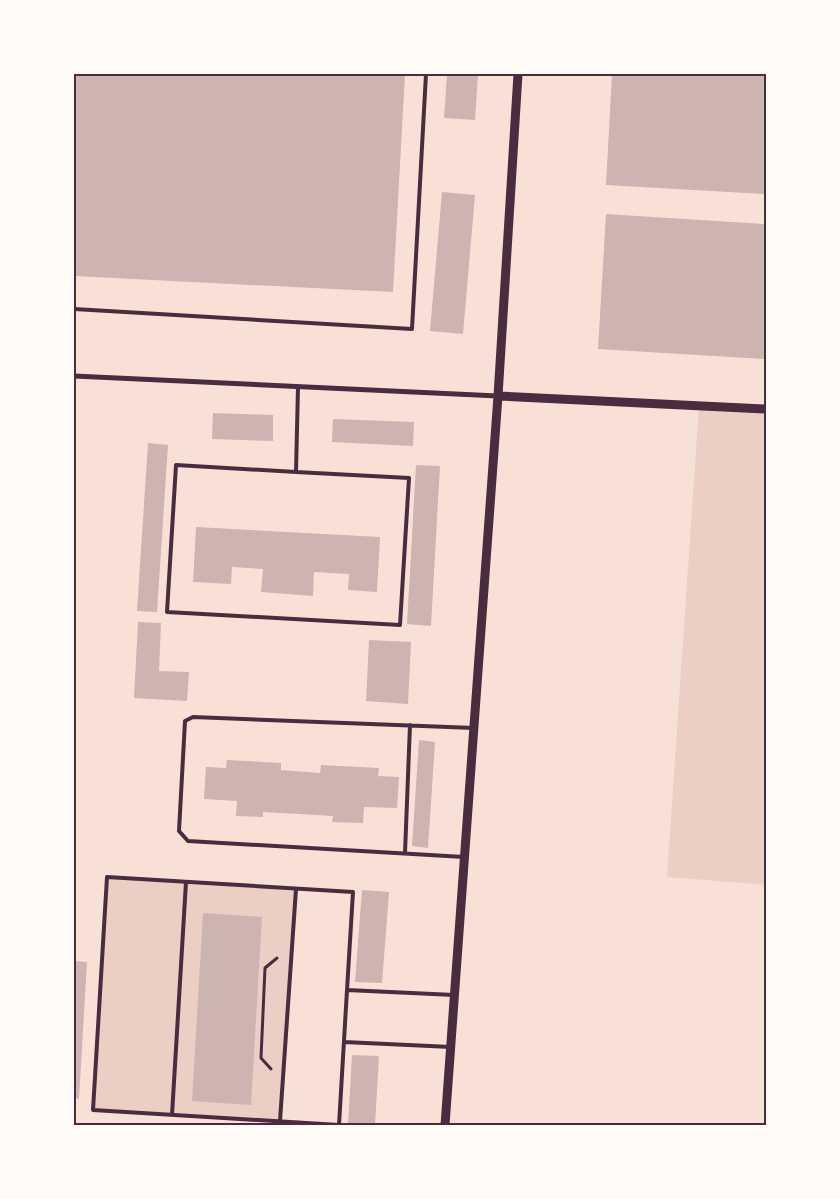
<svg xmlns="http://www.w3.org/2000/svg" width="840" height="1199" font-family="Barlow,sans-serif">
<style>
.green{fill:#ebcfc5}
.building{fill:#ccb4b1}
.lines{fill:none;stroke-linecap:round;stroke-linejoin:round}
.path{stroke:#4a2c40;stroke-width:3}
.service{stroke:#4a2c40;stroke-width:4}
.minor{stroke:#4a2c40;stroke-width:5}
.tertiary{stroke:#4a2c40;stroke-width:9}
.neatline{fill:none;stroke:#4a2c40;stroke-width:2}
</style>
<rect width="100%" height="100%" fill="#f7e1d7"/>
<path class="green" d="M699,406L766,409V885L667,877Z
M107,877L296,889L280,1121L93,1110Z"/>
<path class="building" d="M74,74H405L393,292L74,276Z
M447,74H478L475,120L444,118Z
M612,74H766V194L606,185Z
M442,192L475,195L463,334L430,331Z
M606,214L766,224V359L598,349Z
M213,413L273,415V441L212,439Z
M333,419L414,422L413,446L332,442Z
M148,443L168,445L157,612L137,611Z
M416,465L440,466L431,626L407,624Z
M196,527L380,537L377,592L348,590L349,574L314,572L313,596L261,592L263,569L232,567L231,584L193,582Z
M138,622L161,623L159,671L189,672L187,701L134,698Z
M369,640L411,642L408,704L366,701Z
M419,740L435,742L428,848L412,846Z
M227,760L281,763V770L320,773L321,765L379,768L378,776L399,777L397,808L364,807L363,823L332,822L333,816L263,812V817L236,816L237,801L204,799L206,767L226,768Z
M362,890L389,892L382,983L355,982Z
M203,913L262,917L251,1105L192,1101Z
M74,961L87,962L79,1099L74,1098Z
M352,1055L379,1056L375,1125H348Z"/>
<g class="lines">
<path class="path" d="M271,1069L261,1058L265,968L277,958"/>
<path class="service" d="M74,309L412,329L426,74
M296,472L409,478L400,625L167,612L176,465L296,472L298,387
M405,853L410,725
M464,857L188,841L179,831L185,721L193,717L474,728
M347,990L339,1125L93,1110L107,877L353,892L347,990L454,995
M344,1042L451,1047
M172,1115L186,882
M280,1121L296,889"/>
<path class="minor" d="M74,376L498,396"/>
<path class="tertiary" d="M498,396L766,409
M445,1125L498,396L518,74"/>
</g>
<rect width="840" height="1199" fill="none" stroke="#fffaf5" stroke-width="150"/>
<rect x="75" y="75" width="690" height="1049" class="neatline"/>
</svg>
